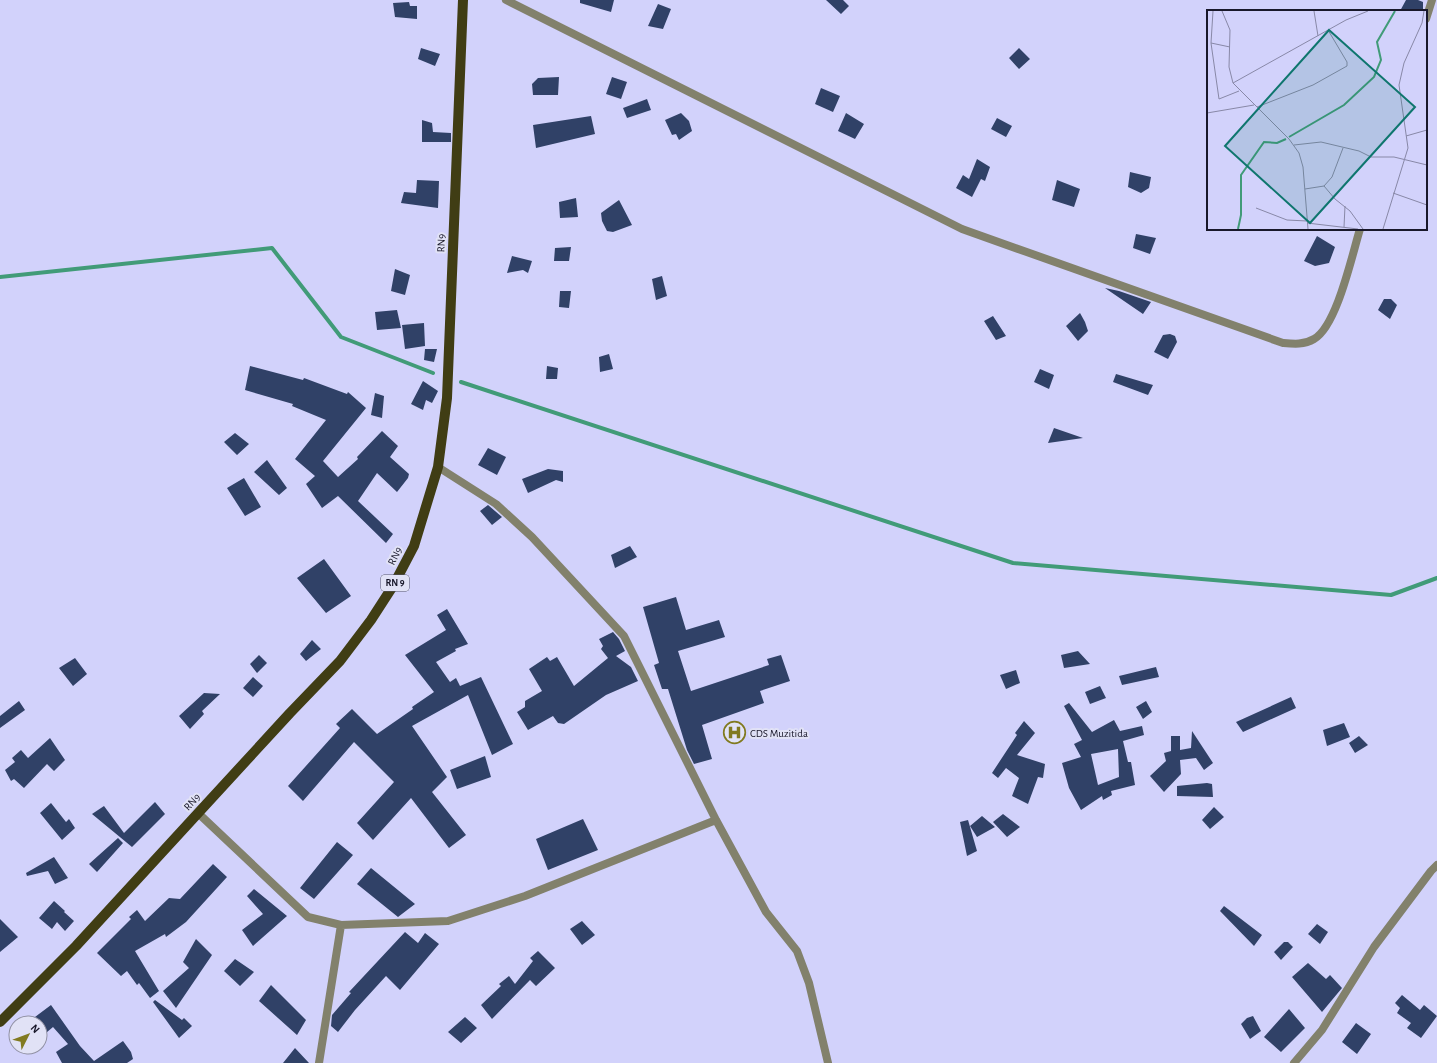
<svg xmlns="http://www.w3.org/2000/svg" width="1437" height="1063" font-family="'Alegreya Sans',sans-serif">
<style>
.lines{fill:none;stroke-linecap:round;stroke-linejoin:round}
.stream{stroke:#419b78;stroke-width:4}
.building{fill:#304167;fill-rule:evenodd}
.street{stroke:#82816c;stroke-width:8}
.primary{stroke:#403d14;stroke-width:10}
.labels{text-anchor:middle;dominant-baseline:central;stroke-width:4;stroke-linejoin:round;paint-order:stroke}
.shield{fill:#e1e2f6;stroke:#555567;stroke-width:1}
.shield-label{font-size:10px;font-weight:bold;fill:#19182a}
.street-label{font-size:11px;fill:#19182a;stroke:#e1e2f6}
.poi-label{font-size:11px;fill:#19182a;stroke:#e1e2f6;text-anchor:start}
.inset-river{fill:none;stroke:#419b78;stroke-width:2}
.inset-road{fill:none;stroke:#8888a7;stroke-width:1}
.view{fill:#0f766e;fill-opacity:0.15;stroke:#0f766e;stroke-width:2}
.inset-edge{fill:none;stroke:#19182a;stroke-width:2}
</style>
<rect width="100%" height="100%" fill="#d2d2fb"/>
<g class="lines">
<path class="stream" d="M0,277L272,248L341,337L433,373
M461,382L1013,563L1391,595L1437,578"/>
</g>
<path class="building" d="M580,0H614L611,12L580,3Z
M826,0H843L849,6L841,14Z
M1406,0H1418L1423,2V11H1400Z
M409,2L410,6H417V19L395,17L393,3Z
M658,4L671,9L663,29L648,26Z
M421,48L440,54L435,66L418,59Z
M1019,48L1030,59L1019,69L1009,58Z
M559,77L558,95H533L532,84L538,78Z
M612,77L627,82L621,99L606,94Z
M821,88L840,96L833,112L815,104Z
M647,99L651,110L627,118L623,108Z
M681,113L689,121L692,131L679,140L676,134L672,135L665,120Z
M846,113L864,124L855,139L838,131Z
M591,116L595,134L536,148L533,125Z
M997,118L1012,126L1006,137L991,129Z
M422,120L432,123L433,132L451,133V142H422Z
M977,159L990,167L985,181L981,179L972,197L956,188L963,175L969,179Z
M1130,172L1151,177L1149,188L1141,193L1128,187Z
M417,180L439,181L438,208L401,203L404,192L416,193Z
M1057,180L1080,189L1074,207L1052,200Z
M576,198L578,217L560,218L559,202Z
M619,200L632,225L613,232L607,231L602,221L601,213Z
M1136,234L1156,238L1150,254L1133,248Z
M1317,236L1335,247L1329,263L1315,266L1304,261Z
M571,247L569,261H554L555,248Z
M512,256L532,261L528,273L523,270L507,273Z
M395,269L410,275L405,295L391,291Z
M662,276L667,296L656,300L652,279Z
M1105,288L1119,291L1151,302L1143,314Z
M560,291H571L569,308L559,307Z
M1384,299H1391L1397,305L1390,319L1378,310Z
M397,310L401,328L377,330L375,312Z
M1080,313L1085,322L1088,331L1078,341L1066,326Z
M993,316L1006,336L996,340L984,321Z
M424,323L425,346L405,349L402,325Z
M1170,334L1175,336L1177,342L1168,359L1154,352L1163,335Z
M425,349H437L434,362L424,360Z
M609,354L613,369L600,372L599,357Z
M250,366L303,380L304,378L347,394L348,392L366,408L323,461L338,477L358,459L357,457L382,431L398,446L390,457L409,474L408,478L397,492L377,473L358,501L393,534L386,543L338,496L322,508L306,484L315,476L295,459L326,420L292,406L293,404L245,390Z
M547,366L558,368L557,379H546Z
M1040,369L1054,375L1049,389L1034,382Z
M1116,374L1153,385L1148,395L1113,382Z
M423,381L438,391L432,403L426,400L423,410L411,404Z
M375,393L384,396L382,418L371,415Z
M1054,428L1083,438L1048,443Z
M235,433L249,444L237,455L224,442Z
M488,448L506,457L497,475L478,465Z
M267,460L287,488L279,495L254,472Z
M548,469L563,471V482L556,480L528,493L522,479Z
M244,478L261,507L245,516L227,488Z
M488,505L502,517L492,525L480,511Z
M630,546L637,557L615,568L611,555Z
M324,559L351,596L326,613L297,578Z
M676,597L686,630L719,620L725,637L678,651L691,691L769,665L767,659L781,655L790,681L760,691L764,703L702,725L712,759L694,764L687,750L668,689H662L654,665L659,663L643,607Z
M447,609L468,644L455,649L456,651L436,662L450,682L456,678L460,686L481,677L513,744L492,755L468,695L412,726L447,777L432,792L466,835L449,848L411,798L373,840L357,823L394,782L354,742L303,801L288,786L340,728L336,724L352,709L377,734L413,709L412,707L434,692L405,655L446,630L437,615Z
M613,632L619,639L625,651L616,656L631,667L638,681L606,695L564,724L558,723L553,716L528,730L517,712L525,707V701L542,691L529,669L547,657L550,661L557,657L574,686L608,658L601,649L603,646L599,639Z
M312,640L321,649L306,661L300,654Z
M1078,651L1090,664L1064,668L1061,655Z
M259,655L267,663L257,673L250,664Z
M75,658L87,674L73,686L59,668Z
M1156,667L1159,677L1122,685L1119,676Z
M1016,670L1020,683L1006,689L1000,675Z
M253,677L263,686L253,697L243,688Z
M1100,686L1106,698L1090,704L1085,692Z
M204,693L220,694L202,711L204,714L190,729L179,716Z
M1291,697L1296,708L1243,732L1236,722Z
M19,701L25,710L0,728V716Z
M1146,701L1152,712L1143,719L1136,707Z
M1069,703L1092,732L1114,720L1120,731L1142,726L1144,735L1123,741L1128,762H1131L1135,785L1111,791L1112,795L1103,800L1102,796L1081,810L1069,788L1062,763L1081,757L1074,744L1082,740L1064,706ZM1118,749L1119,777L1098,785L1091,754Z
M1024,721L1035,733L1017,755L1045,764L1043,778L1038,777L1028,804L1012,796L1019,778L1006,768L998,778L992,773L1017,735L1015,733Z
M1344,723L1350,737L1327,746L1323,730Z
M1192,731L1213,763L1204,770L1196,758L1180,760L1181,774L1164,792L1150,776L1166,761L1164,753L1171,751V736H1180V750L1191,748Z
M1359,736L1368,745L1355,753L1349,743Z
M50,738L65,760L54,771L47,764L24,788L14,779L11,781L5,770L15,762L12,758L21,750L28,758Z
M485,756L491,777L457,789L450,770Z
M1207,783L1212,784L1213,797L1177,796V786Z
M155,802L165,814L132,847L92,814L104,806L124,833Z
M51,803L66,822L69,819L75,828L62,840L40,813Z
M1214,807L1224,817L1210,829L1202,820Z
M1003,814L1020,827L1007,837L993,822Z
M982,816L995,827L977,837L970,826Z
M583,819L598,850L548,870L536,839Z
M968,820L977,851L967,856L960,822Z
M118,838L123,843L97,872L89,864Z
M337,842L353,855L314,899L300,888Z
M54,857L68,878L55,884L48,871L27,876L26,873Z
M213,864L227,877L186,922L166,937L165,934L135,951L159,991L150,998L139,983L137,985L127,971L121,976L97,953L131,919L129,917L137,910L145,921L169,898L180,899Z
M371,868L415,904L398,917L357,884Z
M254,889L287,916L253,946L242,930L263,914L247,896Z
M54,901L65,911L64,912L74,921L65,931L57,922L52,929L39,918Z
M1224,906L1262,935L1254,946L1220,911Z
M0,919L18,937L0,952Z
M582,921L595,935L582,945L570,929Z
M1317,924L1328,932L1320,944L1308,934Z
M405,932L418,943L425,933L439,944L400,990L386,976L355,1010L338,1032L331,1026L332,1015L351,993L349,992Z
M196,939L212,955L176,1008L163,991L189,968L183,962Z
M1284,942H1288L1293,947L1281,960L1274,952Z
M538,951L555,968L536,986L530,980L492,1019L481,1005L501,986L499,984L509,976L515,984L533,961L530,958Z
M235,959L254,972L240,986L224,971Z
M1308,963L1326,979L1330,975L1342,988L1322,1012L1292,977Z
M271,985L306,1020L297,1035L259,1001Z
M1402,995L1420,1010L1424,1005L1437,1016L1421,1038L1407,1028L1411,1023L1397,1013L1400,1008L1395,1003Z
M155,1000L182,1020L184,1018L192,1026L179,1038L153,1002Z
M51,1005L80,1046L94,1061L123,1041L131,1052L133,1059L127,1063H62L56,1052L68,1044L53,1027L40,1038V1023H27Z
M1289,1009L1305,1028L1281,1052L1264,1037Z
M1253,1016L1261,1031L1250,1039L1241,1024L1247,1018Z
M465,1017L477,1028L461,1043L448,1032Z
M1356,1023L1371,1034L1357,1054L1342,1042Z
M295,1048L309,1063H283Z"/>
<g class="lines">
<path class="street" d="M506,0L962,229L1283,343C1294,344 1304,345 1314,339C1337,326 1352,255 1360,229
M1426,19L1432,0
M438,467L496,504L532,537L624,636L716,820L766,912L797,951L809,983L828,1063
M198,813L308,917L341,925L448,921L525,896L716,820
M319,1063L341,925
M1294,1063L1322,1030L1374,947L1431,871L1437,865"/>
<path class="primary" d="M0,1022L76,946L290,713L340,661L371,620L393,586L414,546L438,467L447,398L463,0"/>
</g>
<defs>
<symbol id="hospital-ring" viewBox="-11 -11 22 22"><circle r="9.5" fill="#e1e2f6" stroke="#817a20" stroke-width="1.5"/><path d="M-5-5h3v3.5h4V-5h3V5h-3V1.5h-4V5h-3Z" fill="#817a20"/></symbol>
</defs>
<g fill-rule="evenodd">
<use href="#hospital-ring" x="722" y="720" width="25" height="25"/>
</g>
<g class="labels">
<rect class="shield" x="381" y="575" width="28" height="16" rx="3"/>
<g class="shield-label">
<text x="395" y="583">RN 9</text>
</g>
<g class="street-label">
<text transform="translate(441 243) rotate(-88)">RN9</text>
<text transform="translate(395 556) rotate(-63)">RN9</text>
<text transform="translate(192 802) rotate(-47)">RN9</text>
</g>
<g class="poi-label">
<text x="750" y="733">CDS Muzitida</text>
</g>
</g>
<g transform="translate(1207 10)">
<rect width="220" height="220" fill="#d2d2fb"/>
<path class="inset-river" d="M82,127L137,95L167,67L174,50L170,32L188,1M31,219L34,205V165L57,132L70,133L79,129"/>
<path class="inset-road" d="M6,1L4,33L12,89L32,81M15,1L23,20L22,57L26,73L82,129L92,143L96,157L101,219M107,1L111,26M4,33L23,37M26,73L139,10L161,1M50,97L106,75L140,56V52L121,20M0,103L47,95M199,126L220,120M87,135L114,132L152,141L164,147H187L220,155M117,176L128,189L143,201L156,219M98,179L117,176L125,167L136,138M186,183L220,195M49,198L80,210L100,211M100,213L151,219M137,217L138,196M176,219L201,138L192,75L197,53L215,13L217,1"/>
<path class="view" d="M122,20L208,97L103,213L18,136Z"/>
<rect width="220" height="220" class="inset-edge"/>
</g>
<g transform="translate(28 1035) rotate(48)"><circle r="19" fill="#e1e2f6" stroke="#9191a4"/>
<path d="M0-3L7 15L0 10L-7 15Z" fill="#817a20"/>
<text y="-6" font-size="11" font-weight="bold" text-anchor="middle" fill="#19182a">N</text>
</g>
</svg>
